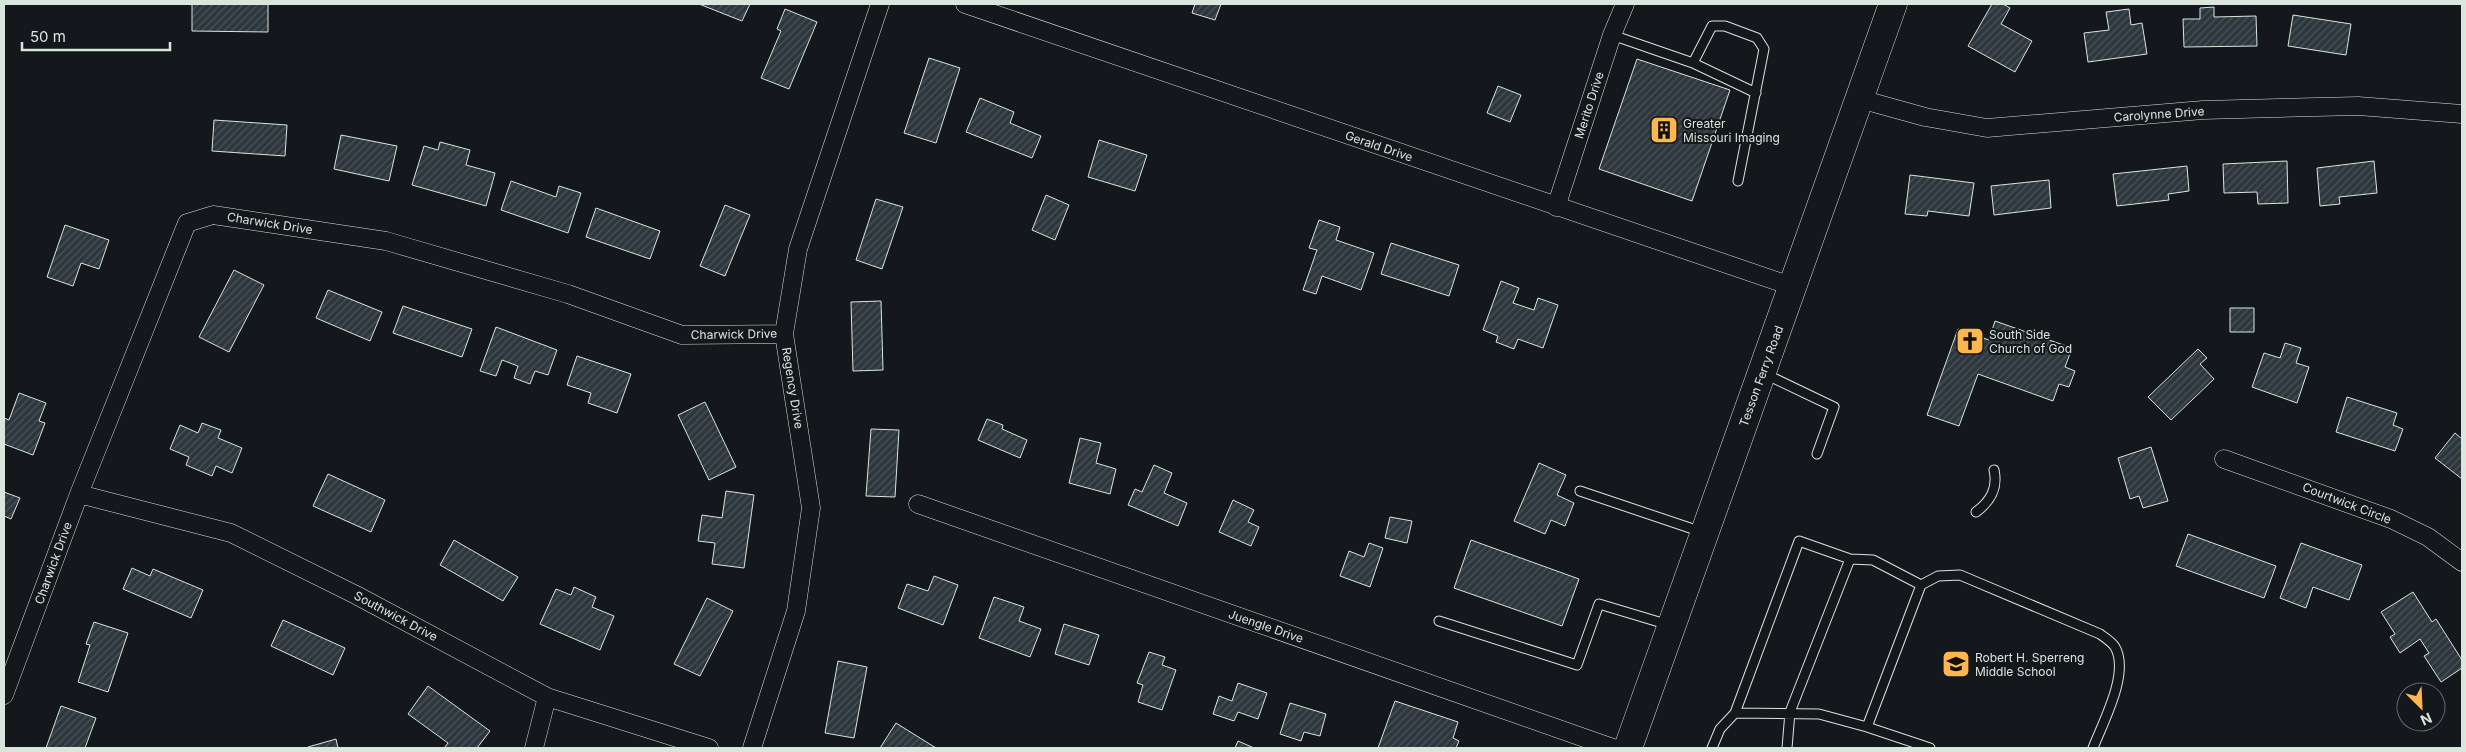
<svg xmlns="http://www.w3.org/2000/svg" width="2466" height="752" font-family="Inter,sans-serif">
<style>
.building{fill:url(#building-hatch);stroke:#d8e6dc}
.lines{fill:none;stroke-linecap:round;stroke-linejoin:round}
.lane-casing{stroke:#d8e6dc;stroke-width:11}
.street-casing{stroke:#d8e6dc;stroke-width:19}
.primary-casing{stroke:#d8e6dc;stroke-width:29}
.lane{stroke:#14181c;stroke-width:9}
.street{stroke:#14181c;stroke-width:18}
.primary{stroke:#14181c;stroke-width:28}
.labels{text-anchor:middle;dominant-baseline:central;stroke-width:4;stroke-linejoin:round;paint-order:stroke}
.street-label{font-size:12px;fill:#d8e6dc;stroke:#14181c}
.poi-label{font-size:12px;fill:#d8e6dc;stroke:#14181c;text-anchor:start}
</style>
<defs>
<pattern id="building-hatch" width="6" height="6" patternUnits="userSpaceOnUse" patternTransform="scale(1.25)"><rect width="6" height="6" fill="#2c363c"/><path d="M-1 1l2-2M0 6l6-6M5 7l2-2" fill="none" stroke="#4a5358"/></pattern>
</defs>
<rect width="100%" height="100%" fill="#14181c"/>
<path class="building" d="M192,4H268V32L192,31Z
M699,4H750L742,21Z
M1195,4H1221L1215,20L1192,13Z
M1992,4H2003L2010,8L2001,24L2032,41L2015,72L1968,46Z
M2214,7V17L2256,16L2257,46L2184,47L2183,19H2200V8Z
M785,9L817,22L789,89L761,78L781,31L777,29Z
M2129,9L2131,25L2142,23L2147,54L2088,62L2084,33L2109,30L2106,12Z
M2293,15L2351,24L2346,55L2288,46Z
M929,58L960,68L936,143L904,133Z
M1637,59L1730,90L1692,201L1599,169Z
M1498,86L1521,95L1510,122L1487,113Z
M980,98L1014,112L1010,123L1041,136L1032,158L966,132Z
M214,120L287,125L285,156L212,151Z
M341,135L397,146L389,181L334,169Z
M1099,140L1147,155L1135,191L1088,177Z
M440,142L470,150L466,165L495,173L486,206L412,185L424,146L438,150Z
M2287,161L2288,203L2258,204L2257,192L2224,193L2223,164Z
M2374,161L2377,193L2339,197L2340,204L2320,206L2317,168Z
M2187,166L2189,191L2168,194L2169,200L2117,206L2113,174Z
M1910,175L1974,183L1969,216L1928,211L1927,216L1905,214Z
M2049,180L2051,208L1994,215L1991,186Z
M511,181L556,197L559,186L581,193L568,233L501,210Z
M1046,195L1069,205L1055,240L1032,230Z
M876,199L903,207L882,269L856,260Z
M725,205L750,215L725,276L700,266Z
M596,208L660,231L650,259L586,237Z
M1319,220L1340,227L1336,240L1374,253L1361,290L1322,276L1316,294L1303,290L1317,250L1309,248Z
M65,225L109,240L99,269L81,263L73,286L47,277Z
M1391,243L1459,265L1449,296L1381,274Z
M234,270L264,285L229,352L199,337Z
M1501,281L1519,288L1513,303L1534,310L1538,298L1558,305L1543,348L1518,339L1514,349L1496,342L1498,336L1483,330Z
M328,290L382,312L370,341L316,318Z
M881,301L883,370L853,371L851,302Z
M403,306L472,329L462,357L393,333Z
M2230,308H2254V332H2230Z
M1995,321L2072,348L2065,367L2075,371L2069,387L2059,384L2053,401L1978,374L1959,426L1927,415L1958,329L1989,340Z
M496,327L557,350L548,375L535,371L530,384L514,378L518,366L502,360L496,376L480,371Z
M2285,343L2301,348L2296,363L2309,367L2297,403L2252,387L2264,353L2280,358Z
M2198,349L2207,358L2200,364L2214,379L2171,420L2148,397Z
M577,356L631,374L617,413L588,403L591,393L567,385Z
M19,393L46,403L39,421L45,423L33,455L4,444V418L9,420Z
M2347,397L2397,413L2393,425L2403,429L2395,451L2336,432Z
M705,402L736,467L709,480L678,415Z
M987,419L1003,425L1002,429L1027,440L1020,458L978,440Z
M202,423L221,430L218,438L242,448L232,473L216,466L212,476L186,465L189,457L170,449L180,425L198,433Z
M871,429L899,430L895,497L866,496Z
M2455,433L2462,439V479L2435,458Z
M1080,438L1101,443L1096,463L1116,469L1110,494L1069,483Z
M2151,447L2168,501L2143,508L2139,496L2130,499L2118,458Z
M1539,463L1566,475L1557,495L1574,503L1565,526L1551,520L1545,534L1514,521Z
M1154,465L1172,473L1164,493L1187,503L1178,526L1128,505L1135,489L1142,492Z
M328,474L385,500L371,532L313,506Z
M726,491L754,495L744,568L712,564L715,543L698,541L702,515L722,518Z
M4,492L20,498L11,519L4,516Z
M1233,500L1254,510L1248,522L1259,527L1251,546L1219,532Z
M1390,517L1412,521L1407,543L1385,538Z
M2188,534L2276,566L2264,598L2176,566Z
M454,540L518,577L503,601L440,565Z
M1471,540L1579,579L1562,626L1454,588Z
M1369,543L1383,548L1370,587L1340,576L1349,551L1364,557Z
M2301,543L2362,565L2349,600L2313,587L2306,608L2280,598Z
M132,568L150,576L153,569L203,590L191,618L123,589Z
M934,576L958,585L943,625L898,608L907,584L928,591Z
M574,587L596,597L592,607L614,616L600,650L540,624L556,589L571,595Z
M2413,592L2432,622L2436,619L2462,660V668L2441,682L2424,656L2429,653L2420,639L2400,653L2390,637L2395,634L2381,612Z
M994,597L1024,607L1019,621L1041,629L1030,657L979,638Z
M707,598L733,611L700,676L674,664Z
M283,620L345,648L333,675L271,646Z
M94,622L128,633L108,692L78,682L90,645L86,644Z
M1064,624L1099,635L1089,665L1055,654Z
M1149,652L1165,657L1162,665L1176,670L1162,710L1138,702L1143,685L1137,683Z
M838,661L867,667L854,738L825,733Z
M1238,683L1267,693L1258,719L1238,712L1234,721L1213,714L1219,696L1232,701Z
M428,686L490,731L477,748H444L448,743L408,714Z
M1395,701L1458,722L1453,738L1459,741L1456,748H1378Z
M1290,703L1326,714L1320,736L1304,732L1301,741L1280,734Z
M61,706L96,718L85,748H46Z
M896,723L936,748H880Z
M336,739L338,748H308V747Z
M1238,741L1254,748H1235Z"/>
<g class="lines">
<defs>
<path id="lane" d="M1612,35L1693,63L1712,26H1725L1757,38L1764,49L1738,181
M1693,63L1756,93
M1765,374L1834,407L1817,454
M1580,491L1702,532
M1976,512C1991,501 1998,488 1994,470
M1850,559L1873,560L1921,585L1867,727
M1921,585L1938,576L1960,575L2100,634C2104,637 2112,642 2115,647C2130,673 2103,722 2093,748
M1439,621L1577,665L1599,604L1669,625
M1735,713L1819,714L1867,727L1930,748
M1712,748L1720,729L1735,713L1799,541L1850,559L1790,712L1787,748"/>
<path id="street" d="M965,4L1794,287
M1860,99L1925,117L1987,128L2203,110L2358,106L2462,114
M1556,207L1612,35L1625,4
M2224,459L2391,519L2428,537L2462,562
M79,494L231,533L356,595L547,697L709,748
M918,504L1613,748
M4,695L79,494L187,223L213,215L386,241L568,294L682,335L784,334
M534,748L547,697
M752,748L796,611L811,508L784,334L798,249L880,4"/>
<path id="primary" d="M1628,748L1893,4"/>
</defs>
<use href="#lane" class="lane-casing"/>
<use href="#street" class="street-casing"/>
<use href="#primary" class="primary-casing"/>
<use href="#lane" class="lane"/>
<use href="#street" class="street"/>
<use href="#primary" class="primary"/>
</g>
<defs>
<symbol id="building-square" viewBox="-11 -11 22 22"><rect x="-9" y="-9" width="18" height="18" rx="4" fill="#ffb74d" stroke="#14181c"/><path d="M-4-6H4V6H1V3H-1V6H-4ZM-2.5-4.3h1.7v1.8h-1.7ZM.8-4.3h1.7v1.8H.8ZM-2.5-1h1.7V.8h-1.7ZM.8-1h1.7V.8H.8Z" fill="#111"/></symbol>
<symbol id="church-square" viewBox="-11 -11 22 22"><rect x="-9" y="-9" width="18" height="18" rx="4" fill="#ffb74d" stroke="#14181c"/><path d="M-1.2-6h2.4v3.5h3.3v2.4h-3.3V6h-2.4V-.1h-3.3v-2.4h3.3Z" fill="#111"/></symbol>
<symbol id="school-square" viewBox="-11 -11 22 22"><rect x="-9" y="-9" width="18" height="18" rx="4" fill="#ffb74d" stroke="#14181c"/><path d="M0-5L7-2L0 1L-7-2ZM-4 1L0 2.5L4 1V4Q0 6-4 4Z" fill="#111"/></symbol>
</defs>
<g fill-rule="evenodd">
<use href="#building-square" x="1648" y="114" width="32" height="32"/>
<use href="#church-square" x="1954" y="325" width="32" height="32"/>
<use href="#school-square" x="1940" y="648" width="32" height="32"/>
</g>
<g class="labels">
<g class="street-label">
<text transform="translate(1589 105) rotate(-72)">Merito Drive</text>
<text transform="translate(2159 114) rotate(-4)">Carolynne Drive</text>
<text transform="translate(1379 146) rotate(19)">Gerald Drive</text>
<text transform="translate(270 223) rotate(9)">Charwick Drive</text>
<text transform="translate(734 334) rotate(-1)">Charwick Drive</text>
<text transform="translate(1761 376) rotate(-70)">Tesson Ferry Road</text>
<text transform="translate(793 388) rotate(81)">Regency Drive</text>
<text transform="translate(2347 503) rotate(21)">Courtwick Circle</text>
<text transform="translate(53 563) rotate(-70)">Charwick Drive</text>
<text transform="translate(396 616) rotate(28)">Southwick Drive</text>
<text transform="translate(1266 626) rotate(19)">Juengle Drive</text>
</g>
<g class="poi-label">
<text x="1683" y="123">Greater<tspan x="1683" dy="14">Missouri Imaging</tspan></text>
<text x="1989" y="334">South Side<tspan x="1989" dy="14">Church of God</tspan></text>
<text x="1975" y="657">Robert H. Sperreng<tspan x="1975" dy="14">Middle School</tspan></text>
</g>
</g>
<rect width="2466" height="752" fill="none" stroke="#d8e6dc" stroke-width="10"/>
<g transform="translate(2421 707) rotate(156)"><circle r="24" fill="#14181c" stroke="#626a69"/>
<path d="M0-4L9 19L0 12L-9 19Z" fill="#ffb74d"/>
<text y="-8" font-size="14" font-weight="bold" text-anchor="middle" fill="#d8e6dc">N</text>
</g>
<path d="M22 42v8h148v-8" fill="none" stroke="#d8e6dc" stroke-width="2.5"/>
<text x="30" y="42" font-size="15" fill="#d8e6dc" stroke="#14181c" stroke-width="4" paint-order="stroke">50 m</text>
</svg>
